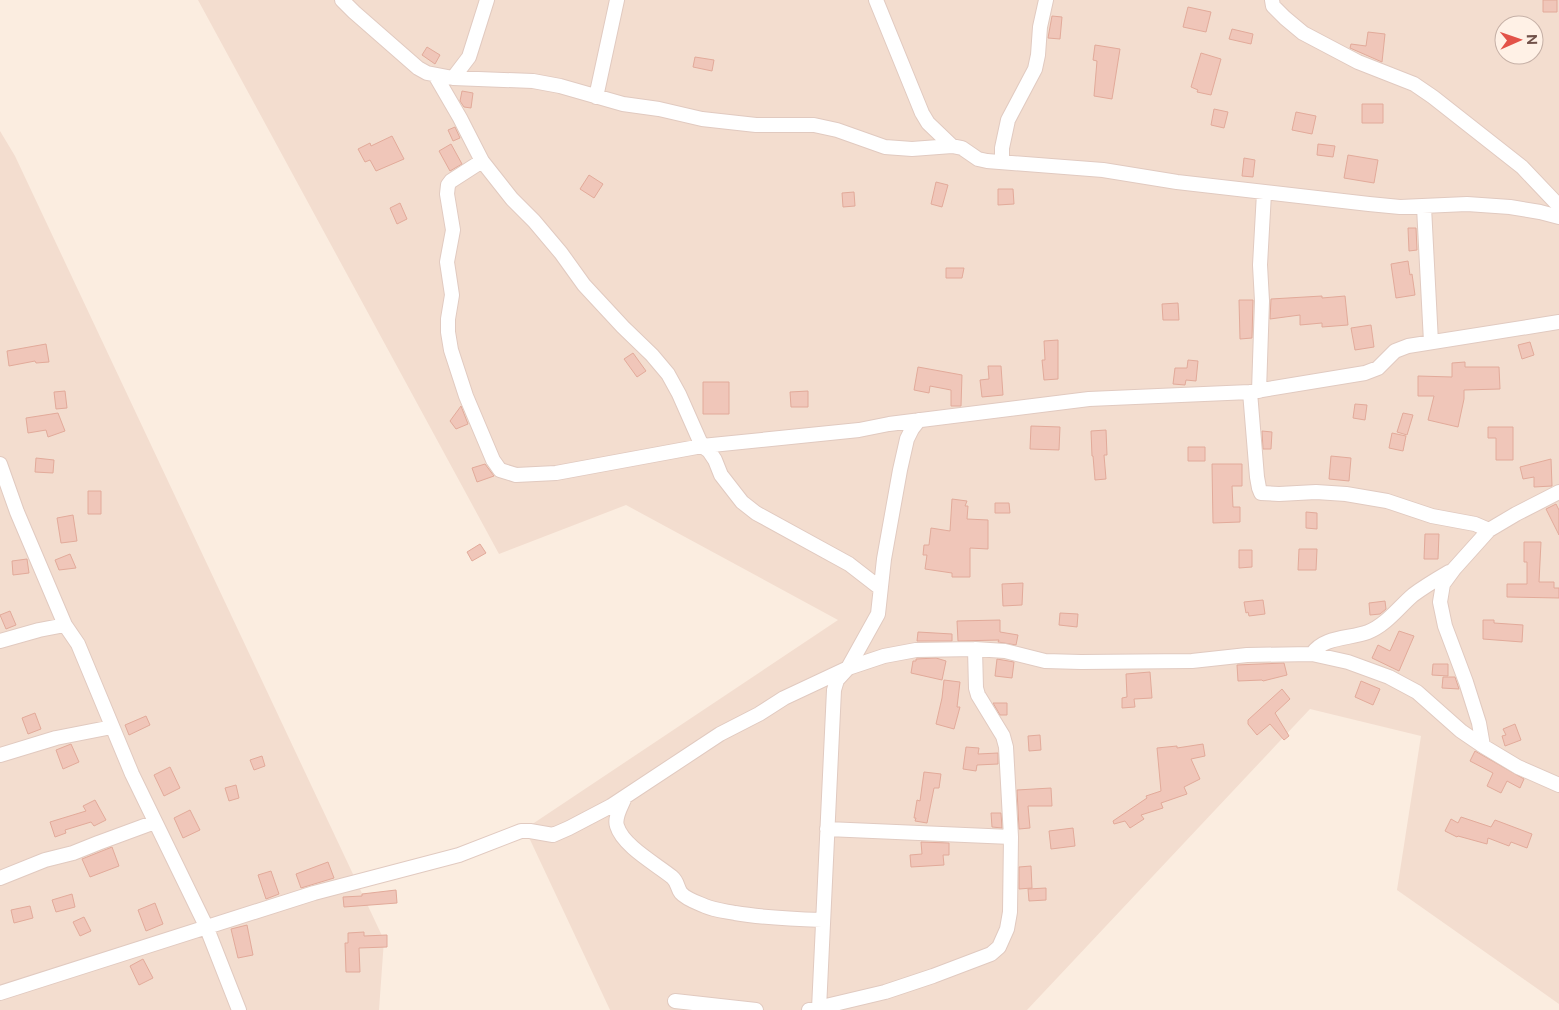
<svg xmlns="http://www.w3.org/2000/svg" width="1559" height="1010" font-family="'Public Sans',sans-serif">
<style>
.residential{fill:#f3ddcf;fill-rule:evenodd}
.building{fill:#f0c6b9;stroke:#e2aa9a}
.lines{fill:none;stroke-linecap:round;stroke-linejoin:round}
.street-casing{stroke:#e1cac0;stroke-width:16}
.street{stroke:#fff;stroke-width:14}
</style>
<rect width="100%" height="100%" fill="#fbede0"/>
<path class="residential" d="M198,0H1559V1004L1397,890L1421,736L1310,709L1027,1010H610L525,829L838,620L626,505L499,554ZM1504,25H1534V55H1504Z
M0,131L15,156L384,940L379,1010H0Z"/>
<path class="building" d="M1543,0H1557V12H1543Z
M1188,7L1211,12L1206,32L1183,27Z
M1052,16L1062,17L1060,39L1048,38Z
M1232,29L1253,34L1251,44L1229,39Z
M1368,32L1385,34L1382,62L1350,48L1351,44L1366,46Z
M1095,45L1120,49L1112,99L1094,96L1097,61L1093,60Z
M427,47L440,55L435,64L422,55Z
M1201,53L1221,59L1211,95L1197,92L1198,90L1191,87Z
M695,57L714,60L712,71L693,67Z
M462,91L473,93L471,108L464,107L460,101Z
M1362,104H1383V123H1362Z
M1214,109L1228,112L1224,128L1211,125Z
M1296,112L1316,116L1312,134L1292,130Z
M455,127L460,138L453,141L448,130Z
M392,136L404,159L376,171L370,160L365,162L358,149L370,143L371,146Z
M451,144L462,164L450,171L439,151Z
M1318,144L1335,146L1333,157L1317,155Z
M1348,155L1378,160L1374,183L1344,178Z
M1244,158L1255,160L1253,177L1242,176Z
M589,175L603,184L594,198L580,189Z
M936,182L948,185L942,207L931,204Z
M998,189H1013L1014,204L998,205Z
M854,192L855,206L843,207L842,193Z
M400,203L407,219L397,224L390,208Z
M1408,228H1416L1417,250L1409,251Z
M1408,261L1410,275L1412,274L1415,295L1396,298L1391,264Z
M946,268H964L962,278H946Z
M1322,296V298L1345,296L1348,325L1322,327V323L1300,325V315L1270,319L1271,299Z
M1239,300H1253L1252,338L1240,339Z
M1178,303L1179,320H1163L1162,304Z
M1371,325L1374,347L1355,350L1351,328Z
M1058,340V379L1044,380L1042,360H1045L1044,341Z
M1530,342L1534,355L1522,359L1518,345Z
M46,344L49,362L36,363L35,361L9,366L7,351Z
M633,353L646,371L637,377L624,359Z
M1188,360L1198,361L1196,381L1186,380L1185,385L1173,384L1175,368H1187Z
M1465,362V367H1499L1500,389L1464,390V399L1458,427L1428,420L1434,396H1418V376L1452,377V363Z
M988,366H1001L1003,395L982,397L980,380L989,379Z
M918,367L962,375L961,406H951V390L930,386L929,393L914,390Z
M703,382H729V414H703Z
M65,391L67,408L56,409L54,392Z
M808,391V407H791L790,392Z
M1355,404L1367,405L1365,420L1353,418Z
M461,406L468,424L456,429L450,421Z
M58,413L65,431L48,437L46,430L28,433L26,418Z
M1403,413L1413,415L1407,435L1397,432Z
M1031,426L1060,427L1059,450L1030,449Z
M1488,427H1513V460H1496V438H1488Z
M1106,430L1107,455H1104L1106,479L1095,480L1093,456H1092L1091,431Z
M1262,431L1272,432L1271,449H1263Z
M1392,433L1406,436L1403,451L1389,448Z
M1188,447H1205V461H1188Z
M1331,456L1351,458L1349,481L1329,479Z
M36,458L54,460L53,473L35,472Z
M1551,459L1552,486L1534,487V477L1523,479L1520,467Z
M485,464L494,476L477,482L472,468Z
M1212,464H1242V486H1232L1233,507H1240V522L1213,523Z
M88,491H101V514H88Z
M952,499L967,501L965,506H968L967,519L988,520V549L970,548V577H952V573L925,569L927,555H923L924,545H929L931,528L950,531Z
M995,503H1009L1010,513H995Z
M1556,504L1559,510V535L1546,509Z
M1306,512L1317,513V529L1306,528Z
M73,515L77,541L61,543L57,518Z
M1425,534H1439L1438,559H1424Z
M1524,542H1541L1539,582H1554V588H1559V598L1507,597V584H1527V562H1524Z
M480,544L486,553L472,561L467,552Z
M1299,549H1317L1316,570H1298Z
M1239,550H1252V567L1239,568Z
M70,554L76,568L59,570L55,560Z
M27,559L29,573L13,575L12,561Z
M1023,583L1022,605L1003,606L1002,584Z
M1263,600L1265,614L1249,616L1248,612L1246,613L1244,602Z
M1385,601L1386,609L1380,614L1370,615L1369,603Z
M10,611L16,625L6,629L0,615Z
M1060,613L1078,614L1077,627L1059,625Z
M1000,620V632L1018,635L1016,645L998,642L999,640L958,641L957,621Z
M1483,620H1494V623L1523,625L1522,642L1483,639Z
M1399,631L1414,636L1399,671L1372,658L1378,645L1390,651Z
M918,632L952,634V641H917Z
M936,658L946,661L942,680L911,673L913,661H916V659Z
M997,659L1014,662L1012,678L995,676Z
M1284,663L1287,675L1263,681L1262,680L1238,681L1237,665Z
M1433,664H1448V676L1432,675Z
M1150,672L1152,698L1134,699L1135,707L1122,708V698L1127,697L1126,674Z
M1443,677H1455L1459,689L1442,688Z
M944,680L960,682L957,707H960L954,729L936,724L942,698Z
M1361,681L1380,689L1373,705L1355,697Z
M1282,689L1290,699L1275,713L1289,736L1284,740L1270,724L1257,735L1248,724V720Z
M993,703H1007V715H1000Z
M35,713L41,729L28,734L22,718Z
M146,716L150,725L129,735L125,725Z
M1515,724L1521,740L1505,746L1502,736L1506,735L1503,729Z
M1040,735L1041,750L1029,751L1028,736Z
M71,744L79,762L63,769L56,750Z
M1203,744L1205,756L1191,759L1200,779L1184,787L1187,794L1161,803L1163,808L1141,815L1144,819L1130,828L1125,821L1114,824L1113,821L1147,798L1146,796L1161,791L1157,748L1177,746V748Z
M966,747L979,748L978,754L998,753V764L977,765L976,771L963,769Z
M1475,751L1524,779L1520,788L1507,781L1501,793L1487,786L1493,773L1470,761Z
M262,756L265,766L254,770L250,760Z
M170,767L180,788L164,796L154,775Z
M924,772L941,774L939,788H934L927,823L915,821L916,818H914L917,800L920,801Z
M236,785L239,798L229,801L225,788Z
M1051,788L1052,806H1028L1030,828L1019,829L1017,790Z
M95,800L106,820L94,826L91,822L65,830L66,833L55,837L50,822L86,811L83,806Z
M190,810L200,830L183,838L174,818Z
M991,813H1001L1002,828L992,827Z
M1461,817L1491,827L1495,820L1532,834L1527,848L1511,842L1509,846L1488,838L1487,844L1458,836L1457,837L1445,831L1451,819L1458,823Z
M1073,828L1075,846L1051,849L1049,831Z
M921,842L949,843V855H943L944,865L911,867L910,855L922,854Z
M112,847L119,866L90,877L82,859Z
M328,862L334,878L301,888L296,874Z
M1031,866L1032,888L1019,889V867Z
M271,871L279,894L266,899L258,875Z
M1046,888V900L1029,901L1028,889Z
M396,890L397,903L344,907L343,897L362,896V894Z
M72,894L75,907L56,912L52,900Z
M155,903L163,924L146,931L138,910Z
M30,906L33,918L14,923L11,910Z
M84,917L91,931L80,936L73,922Z
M247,925L253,955L238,958L231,929Z
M364,932V936L387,935V947L359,948L360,972H346L345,943H348V933Z
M143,959L153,978L139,985L130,966Z"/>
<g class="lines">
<defs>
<path id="street" d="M342,0L354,12L418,68L427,73L453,78L533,81L560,86L623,104L659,109L702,119L756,125H814L837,130L885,147L912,149L952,146L962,148L978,159L987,161L1103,170L1177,182L1369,204L1400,207L1467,204L1510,207L1540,212L1559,217
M876,0L922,113L928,123L952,146
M1272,0L1273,6L1285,18L1303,33L1358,62L1414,84L1433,97L1522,167L1559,206
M435,75L460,118L482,161L512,199L534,221L561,253L584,285L623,327L652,355L668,374L679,394L702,446L709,451L715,460L721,475L742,502L756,513L849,564L880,588
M453,78L469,57L487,0
M596,97L617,0
M482,161L451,181L448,185L447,194L453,230L447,262L452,295L448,319V332L451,350L466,396L493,460L500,470L516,475L556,473L702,446L859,430L889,424L1089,399L1250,392L1365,373L1378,368L1395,351L1408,346L1559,322
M1002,162V148L1008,120L1035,69L1038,55L1040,27L1046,0
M1424,207L1431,342
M1259,391L1262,301L1260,265L1264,193
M1250,392L1257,477L1259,488L1261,493L1279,494L1316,492L1346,494L1387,501L1432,516L1475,524L1489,530
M0,464L17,512L65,625L78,644L132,774L206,926L239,1010
M1559,492L1516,514L1489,530L1454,569L1443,584L1440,602L1445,626L1466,682L1479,723L1483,746L1518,767L1559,785
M0,641L39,630L65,625
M1312,654C1324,636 1350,639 1368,632C1386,625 1399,607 1413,595C1425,586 1437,579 1449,572
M0,755L56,738L112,727
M625,797C622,805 614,817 617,826C623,846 656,864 672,877C678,882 677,888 681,893C686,899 698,903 705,906C714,910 725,911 735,913C764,918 793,919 822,920
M827,829L1011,837
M0,878L45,860L73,853L98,843L155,822
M0,993L314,893L459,855L521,831H530L553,835L569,828L611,806L720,734L759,714L784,698L848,668L884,656L916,650L975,649L1005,651L1045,661L1081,662L1192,661L1247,655L1312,654L1348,662L1389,677L1417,692L1461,731L1483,746
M675,1001L756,1010
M819,1009L834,690L837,680L848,668L878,614L884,559L900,470L907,439L912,429L919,420
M809,1010L885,992L933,976L991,954L999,947L1007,929L1010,912L1011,837L1006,747L1003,736L978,695L976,688L975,649"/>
</defs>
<use href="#street" class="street-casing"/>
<use href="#street" class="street"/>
</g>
<g transform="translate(1519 40) rotate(88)"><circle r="24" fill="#fff1e6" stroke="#c6b1a7"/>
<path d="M0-4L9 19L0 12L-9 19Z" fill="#e35248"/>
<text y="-8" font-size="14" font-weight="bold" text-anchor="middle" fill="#715149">N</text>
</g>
</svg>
